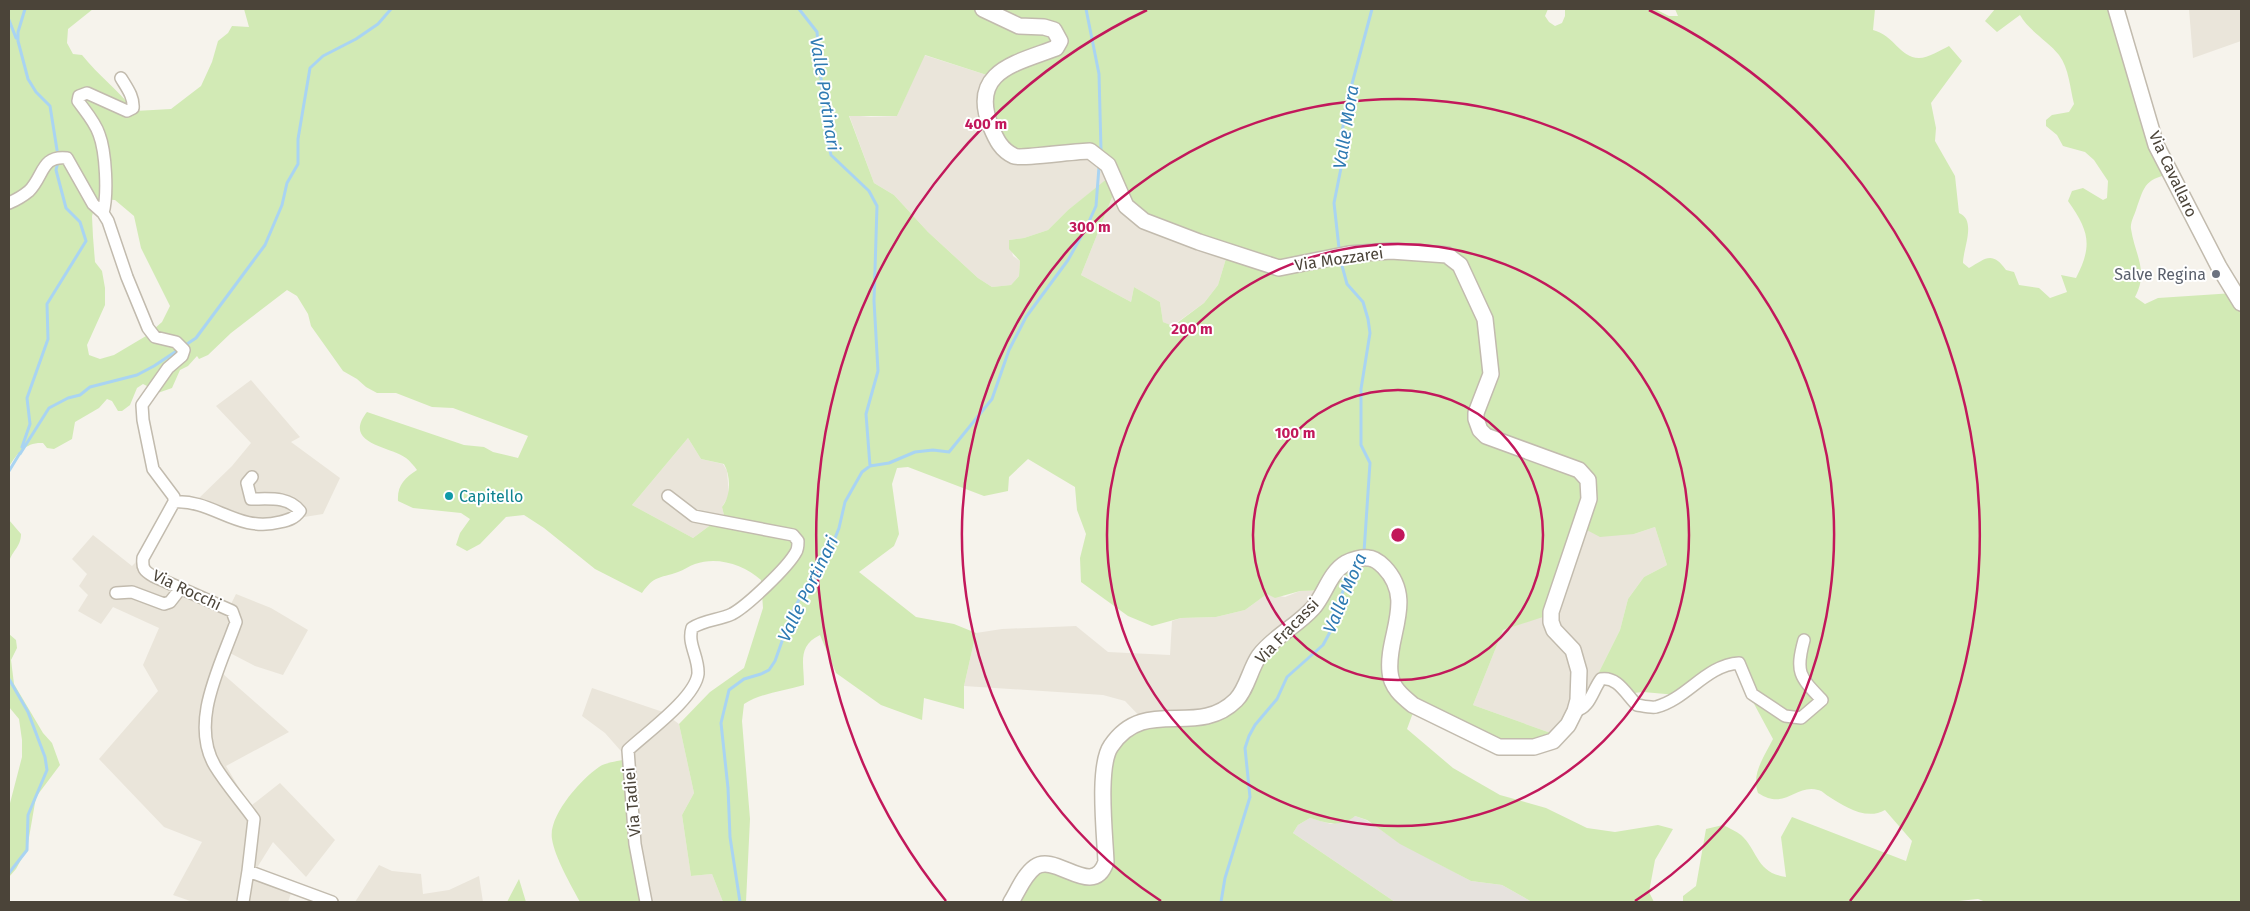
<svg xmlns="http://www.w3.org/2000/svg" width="2250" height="911" font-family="'Fira Sans',sans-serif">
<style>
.residential{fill:#eae5da}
.industrial{fill:#e6e2dd}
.green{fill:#d2eab5;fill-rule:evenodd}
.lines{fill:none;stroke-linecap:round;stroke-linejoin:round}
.stream{stroke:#a9d4f2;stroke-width:3}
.minor-casing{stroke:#c2bbae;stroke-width:14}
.tertiary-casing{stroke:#c2bbae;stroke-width:18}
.minor{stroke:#fff;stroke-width:11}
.tertiary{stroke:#fff;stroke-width:15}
.ring{fill:none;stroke:#c2185b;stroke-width:2.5}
.worship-dot{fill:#6b7280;stroke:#fff;stroke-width:2}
.culture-dot{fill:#0f9aa8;stroke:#fff;stroke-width:2}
.labels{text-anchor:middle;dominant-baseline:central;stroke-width:4;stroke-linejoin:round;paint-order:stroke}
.street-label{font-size:16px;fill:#4b4439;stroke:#fff}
.worship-label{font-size:16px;fill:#5b616d;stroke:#fff;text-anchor:end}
.culture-label{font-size:16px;fill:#0d838f;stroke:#fff;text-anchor:start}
.water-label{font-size:18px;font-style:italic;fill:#2e7ab2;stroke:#fff}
.centre{fill:#c2185b;stroke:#fff;stroke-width:2.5}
.ring-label{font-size:15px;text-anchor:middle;font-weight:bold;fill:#c2185b;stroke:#fff;stroke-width:4;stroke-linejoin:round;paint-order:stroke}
</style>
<rect width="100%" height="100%" fill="#f6f3ec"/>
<path class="residential" d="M2189,9H2241V41L2193,58Z
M924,55L996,78L1089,151L1113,175L1068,210L1048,230L1024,238L1009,240L1013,256L1020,261L1019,276L1011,285L992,287L978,278L928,232L894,195L874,183L849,115L871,117L897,116Z
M1117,185L1228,252L1218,285L1204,303L1172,326L1163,322L1160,302L1134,287L1131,302L1081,275Z
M251,380L300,437L291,442L340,478L323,514L298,518L269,526L196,501L232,466L251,443L216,406Z
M688,438L701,459L723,464L727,471L729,495L722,507L724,515L693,538L632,505Z
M1655,527L1667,565L1644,577L1628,599L1620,630L1596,678L1559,736L1473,705L1503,630L1549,614L1583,528L1634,534Z
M93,535L132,566L136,562L231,604L236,594L271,608L308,630L283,675L255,666L230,653L223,674L289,732L226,766L242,793L252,805L280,783L335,840L306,877L273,842L255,871L294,885L288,902H193L173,895L202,842L164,827L99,759L158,691L143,665L159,628L113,607L101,624L78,611L88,595L79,586L87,574L72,559Z
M1331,590L1239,703L1147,724L1125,701L1103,695L964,686L976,633L1002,629L1076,626L1108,652L1170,655L1172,621L1181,618L1216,617L1245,610L1267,594L1285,597L1300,591Z
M592,688L663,712L679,724L694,793L682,815L691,876L712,874L723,902H650L628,759L605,733L582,716Z
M379,865L392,871L421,874L423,894L449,890L479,876L483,902H355Z"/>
<path class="industrial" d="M1355,816L1366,820L1400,843L1471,881L1502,885L1532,902H1395L1293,833L1298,825L1310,818L1331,824Z"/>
<path class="green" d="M9,9H93L68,29L67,43L73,54L82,55C98,75 119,91 135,111L171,109L201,86L212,62L218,41L228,33L232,26L249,27L244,9H1548L1545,16L1549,22L1555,26L1562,23L1565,16V9H1655L1669,16H1678L1675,9H1875L1873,30C1894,35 1900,58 1919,58C1928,58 1941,50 1949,46L1962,61L1931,103L1936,128L1935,141L1955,176L1959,213C1977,220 1963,249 1963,263L1969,268C1985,259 1992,250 2006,270L2014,272L2019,285L2039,288L2050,298L2067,292L2061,275L2076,278C2093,245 2089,231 2068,201L2072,191L2083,188L2103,200L2107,198L2108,181L2094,160L2085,152L2063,146L2057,135L2046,126V120L2052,115L2069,112L2074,104C2070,88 2069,68 2059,55C2048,41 2030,32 2020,15L1997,32L1985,21L1995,9H2119L2146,112L2174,173C2145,179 2145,184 2136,210C2134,216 2130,223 2131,229C2135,255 2149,271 2135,297L2145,304L2158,298L2234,293L2230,283L2241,287V902H1986L1978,899L1949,902H1683V896L1696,886L1706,829L1723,825C1729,828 1736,831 1741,835C1758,850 1756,873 1786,877L1781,837L1792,817L1906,861L1912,841L1885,810C1866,821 1844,806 1828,796C1825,794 1821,790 1818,790C1795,784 1786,811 1758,793C1751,774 1764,757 1773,739L1732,663L1677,695L1643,692L1625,694L1596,678L1620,630L1628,599L1644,577L1667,565L1655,527L1634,534L1600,537L1583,528L1549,615L1503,630L1473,705L1559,736L1512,751L1414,710L1407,729L1453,768L1500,795L1546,808L1587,828L1615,832L1658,825L1673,829L1655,860L1649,892L1654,902H1532L1502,885L1471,881L1400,844L1367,820L1355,816C1340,828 1327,823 1310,818L1298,825L1293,833L1395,902H1023L1016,900L1038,870L1047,869L1099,881L1109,875L1112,865L1107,793L1114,753L1125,737L1147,724L1214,720L1269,655L1330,590L1300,591L1275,598L1267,594L1245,610L1216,617L1181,618L1152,626L1128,616L1081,582L1080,558L1086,534L1077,510L1075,487L1028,459L1009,477L1008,491L984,496L908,467L897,468L892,484L899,534L894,546L859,572L916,617L954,624L976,633L964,686V709L924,698L922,720L881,705L836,673L820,635C797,646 804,663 804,685C784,691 761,693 744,704L742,721L750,819L746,902H723L712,874L691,876L682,815L694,793L679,724L710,692L744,668L763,608L761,580C744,565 718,556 695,564C689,566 684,570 678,572C658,579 655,575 642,593L595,569L544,528L524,515L506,517L480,544L467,551L456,545L460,533L470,519L461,513L413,508L398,501C397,485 405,478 417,470C414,466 410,461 406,458C389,446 342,444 367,412L464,445L484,447L493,452L518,458L528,436L453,408L432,407L396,393H377L366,387L357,379L343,371L311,326L308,314L297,296L287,290L231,333L208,355L199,359L197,356L188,366L180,370L172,388L152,395L147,386L143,384L137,388L130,405L122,411H118L112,401L107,399L99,408L75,422L72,439L54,449L47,448L43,443C26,442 17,453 9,467ZM925,55L996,78L988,107L1004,148L1026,157L1089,151L1113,174L1068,210L1048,230L1024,238L1009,240V249L1020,261L1019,276L1011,285L992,287L978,278L928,232L894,195L874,183L849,116H897ZM1117,185L1133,215L1228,252L1218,285L1204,303L1173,326L1163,322L1160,302L1134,287L1131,302L1081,275ZM97,199L115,200L134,216L141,248L170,306L162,322L146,336L114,355L100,359L89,355L87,345L105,305V288L102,271L95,262L93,237L92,216ZM688,438L701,459L724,464C731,476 731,496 722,507L724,515L693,538L632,505Z
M9,520L21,534C21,548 10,552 9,564Z
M9,634L16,640L17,648L11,660L14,684L43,733L52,743L60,765L36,797L27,849L16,869L9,877V807L22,757V740L19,719L9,707Z
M628,759L650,902H580C571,885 555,858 552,839C548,816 581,779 599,767C606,762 620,761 628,759Z
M519,879L526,902H507Z"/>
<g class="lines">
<path class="stream" d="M25,9L18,32V41L28,79L36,92L50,106L57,150
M799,9L817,32L826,135L831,155L869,191L877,206L874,301L878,371L866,414L870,466
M1086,9L1099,74L1101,150
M9,20L16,38
M1339,248L1334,203L1342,163L1341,142L1345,110L1372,9
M1341,262L1347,284L1363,302L1368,319L1370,333L1361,389V445L1370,463L1364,552
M22,447L30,424L27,398L48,339L47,304L86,241L80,222L66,208L56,170L58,162
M20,454L49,408L68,398L80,395L90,387L137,375L154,366L196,338L265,245L282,205L287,183L298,164V139L310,68L323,56L356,39L378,24L391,9
M9,471L20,453
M9,679L28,712L45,757L47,770L28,815L27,850L9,873
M740,902L730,837L728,788L721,723L729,690L744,679L761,674L769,670L775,661L792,613L802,594L814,580L829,553L839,528L845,502L862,472L870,466L889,463L915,452L933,450L949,452L992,399L1009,350L1026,317L1068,260L1087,226L1096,206L1099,167
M1221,902L1225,878L1250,797L1245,748L1249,736L1255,725L1277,699L1287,677L1323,645L1336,621L1341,597L1346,582L1358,565"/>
<defs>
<path id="minor" d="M9,203C16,200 23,196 29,191C44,176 41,155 67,158L93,204L103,213L108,221L127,277L148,328L155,337L176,342L184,350L182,356L168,368L142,405L143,420L153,469L174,497V502L143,558C142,568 144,571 153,576L232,611L236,622C221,665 189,722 215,766C226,784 241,801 254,819L248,871
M103,213C108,195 106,152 99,134C95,122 86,112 78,101L79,96L87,93L127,111L133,108C134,97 127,88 121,78
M174,502C213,499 237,533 280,522C289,520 295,518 300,511C288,496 269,499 251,499L247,483L252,477
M116,593L132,592L164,604L170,602L181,588
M1575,711C1590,708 1592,691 1601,679C1617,676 1626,694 1637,705C1643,706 1651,708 1656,707C1687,699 1706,665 1739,663L1752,694L1785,716L1801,718L1822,700C1800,677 1795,673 1804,640
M243,902L248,871L332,902
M646,902L635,844L628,750C646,733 695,698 698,674C699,657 687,644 692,628C704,620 719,620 732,614C747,606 788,567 796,552C798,549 798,545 798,541L793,535L694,516L668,496"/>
<path id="tertiary" d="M983,9L1019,26L1044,27L1054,30L1060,41L1056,48C1017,63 968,71 991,127C996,139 1001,150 1014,156C1020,159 1076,151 1090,151L1108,165L1126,206L1144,221L1199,242L1279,268L1349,254L1391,251L1447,255L1460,265L1485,319L1491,374L1476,413V419L1480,430L1486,436L1579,470L1588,480L1589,499L1551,612V622L1554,630L1573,650L1579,671L1578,700L1575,711L1568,725L1553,741L1534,747H1499L1413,705C1402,696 1391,687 1390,672C1386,636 1416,600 1384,567C1380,563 1374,558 1368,558C1362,557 1351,560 1346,563C1329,573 1325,595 1313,608C1297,626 1273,637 1259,656C1250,669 1247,689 1236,700C1197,739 1145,695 1111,746C1097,766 1105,836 1106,862C1093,900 1056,852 1035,867C1024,875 1018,891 1011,902
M2116,9L2156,145L2219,267L2241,303"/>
</defs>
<use href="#minor" class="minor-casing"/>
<use href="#tertiary" class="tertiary-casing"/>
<use href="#minor" class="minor"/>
<use href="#tertiary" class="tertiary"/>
</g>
<g class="ring">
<circle cx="1398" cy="535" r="145"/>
<circle cx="1398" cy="535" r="291"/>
<path d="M1161 901A436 436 0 1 1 1635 901"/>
<path d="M946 901A582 582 0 0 1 1147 10M1649 10A582 582 0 0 1 1850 901"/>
</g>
<circle class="worship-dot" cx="2216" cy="274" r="5"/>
<circle class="culture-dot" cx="449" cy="496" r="5"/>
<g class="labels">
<g class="street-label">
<text transform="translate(2173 174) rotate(65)">Via Cavallaro</text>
<text transform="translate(1339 259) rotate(-8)">Via Mozzarei</text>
<text transform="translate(187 590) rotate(25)">Via Rocchi</text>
<text transform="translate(1287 631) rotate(-46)">Via Fracassi</text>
<text transform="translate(632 802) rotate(-95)">Via Tadiei</text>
</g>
<g class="worship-label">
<text x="2206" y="274">Salve Regina</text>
</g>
<g class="culture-label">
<text x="459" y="496">Capitello</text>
</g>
<g class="water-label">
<text transform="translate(825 94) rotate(81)">Valle Portinari</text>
<text transform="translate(1346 127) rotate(-81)">Valle Mora</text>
<text transform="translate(808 589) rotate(-64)">Valle Portinari</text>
<text transform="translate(1345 593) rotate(-67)">Valle Mora</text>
</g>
</g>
<circle cx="1398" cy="535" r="8" class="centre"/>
<g class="ring-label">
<text x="986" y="129">400 m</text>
<text x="1090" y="232">300 m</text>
<text x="1192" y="334">200 m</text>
<text x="1295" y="438">100 m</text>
</g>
<rect width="2250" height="911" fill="none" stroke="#4b4439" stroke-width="20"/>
</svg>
